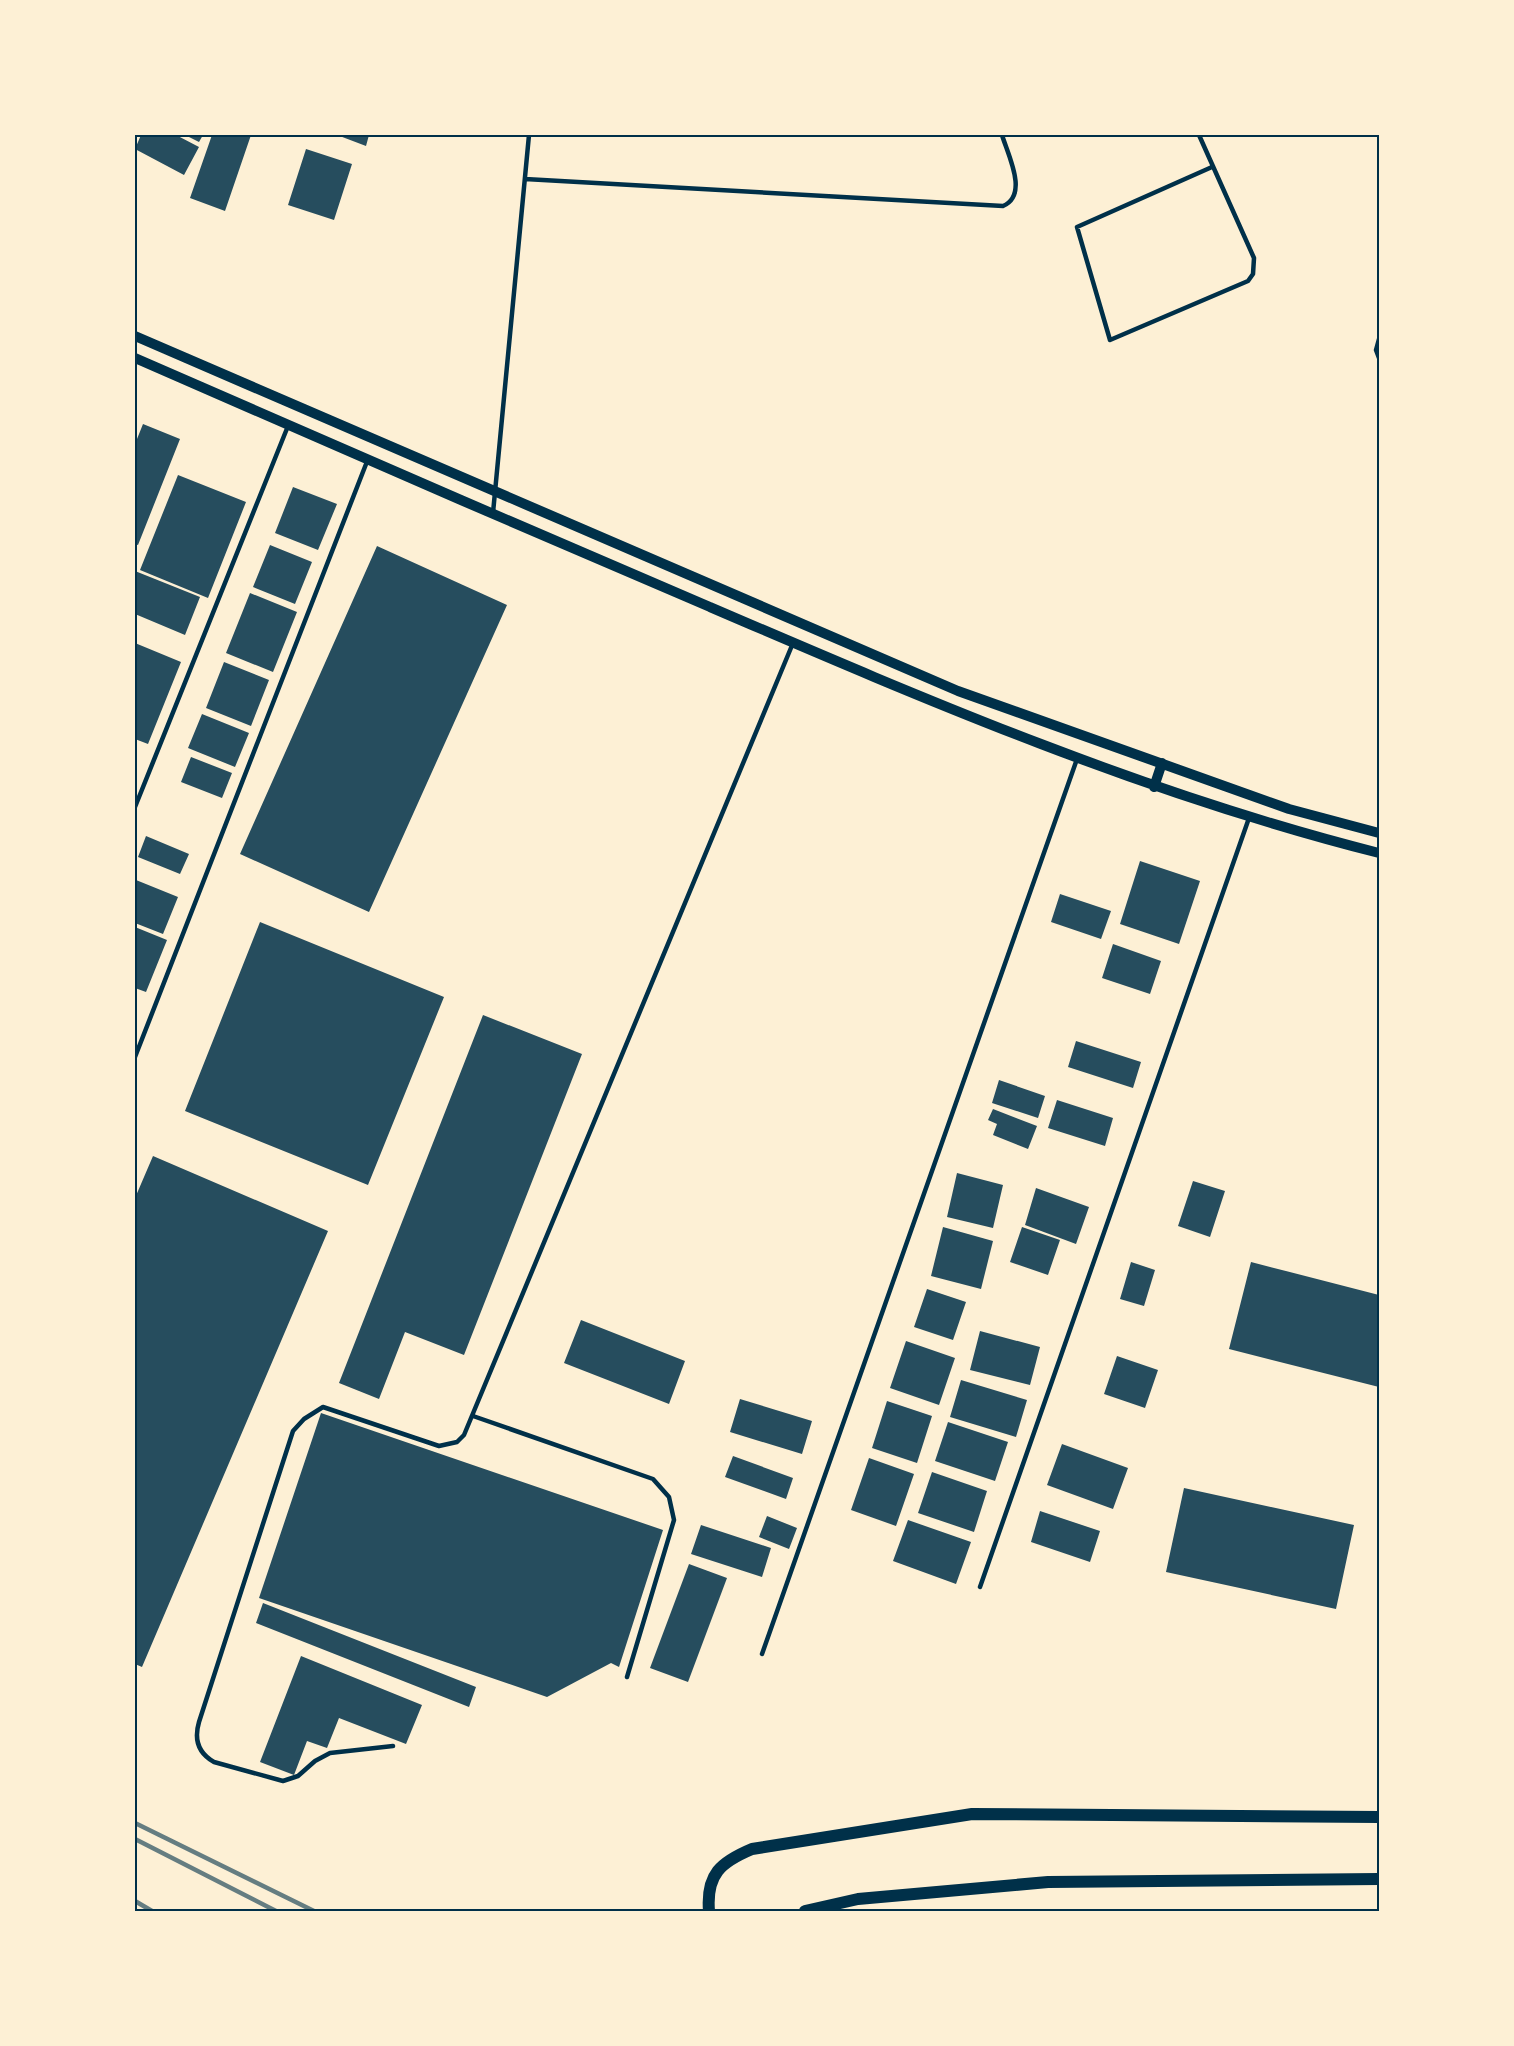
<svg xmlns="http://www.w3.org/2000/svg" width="1514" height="2046" font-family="'DejaVu Sans',sans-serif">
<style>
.building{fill:#264d5e}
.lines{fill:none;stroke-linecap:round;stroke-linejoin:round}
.service{stroke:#003049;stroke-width:4.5}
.tertiary{stroke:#003049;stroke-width:10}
.secondary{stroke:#003049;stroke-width:12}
.rail{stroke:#657d81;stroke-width:4.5}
.neatline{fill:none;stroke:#003049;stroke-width:2}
</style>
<rect width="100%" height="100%" fill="#fdf0d5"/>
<path class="building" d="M141,135H176L199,147L184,175L135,149Z
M185,135H203L199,142Z
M212,135H251L225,211L190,198Z
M337,135H369L366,146Z
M306,149L352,164L334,220L288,205Z
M143,424L180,439L138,545L135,544V444Z
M178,475L246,502L208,598L140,570Z
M293,487L337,504L318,550L275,533Z
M270,545L312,562L295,604L253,587Z
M377,546L507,605L369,912L240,854Z
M135,571L200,597L185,635L135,614Z
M250,593L297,612L273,672L226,653Z
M135,643L181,662L148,744L135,739Z
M224,662L269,680L251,726L206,708Z
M202,714L249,733L235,767L188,748Z
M191,757L232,773L222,798L181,782Z
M146,836L189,854L180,874L138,857Z
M1140,861L1200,881L1179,944L1120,924Z
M136,880L178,897L163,934L135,923Z
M1060,894L1111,911L1101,939L1051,922Z
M260,922L444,997L368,1185L185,1111Z
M135,927L167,940L146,992L135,988Z
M1113,944L1161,961L1150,994L1102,978Z
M483,1015L582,1054L464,1355L405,1332L379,1399L339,1383Z
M1076,1041L1141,1062L1133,1088L1068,1067Z
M999,1080L1045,1096L1038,1118L992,1103Z
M1057,1100L1113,1118L1105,1146L1048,1128Z
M993,1109L1037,1126L1028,1149L993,1135L997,1124L988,1120Z
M153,1156L328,1231L142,1667L135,1664V1198Z
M957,1173L1003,1185L993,1228L947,1217Z
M1193,1181L1225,1191L1210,1237L1178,1226Z
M1036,1188L1089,1207L1076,1244L1025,1225Z
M943,1227L993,1241L981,1289L931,1276Z
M1022,1227L1060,1240L1048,1275L1010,1262Z
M1131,1262L1155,1270L1144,1306L1120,1299Z
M1251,1262L1379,1295V1387L1229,1349Z
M927,1289L966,1302L953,1340L914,1327Z
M581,1320L685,1361L669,1404L564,1363Z
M980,1331L1040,1347L1030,1385L970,1370Z
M906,1341L955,1358L939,1405L890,1388Z
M1117,1356L1158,1370L1145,1408L1104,1394Z
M961,1380L1027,1400L1016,1437L950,1417Z
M740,1399L812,1421L802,1454L730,1432Z
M887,1401L932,1416L917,1463L872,1448Z
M321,1413L663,1530L619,1667L611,1663L547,1697L259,1598Z
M948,1422L1008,1442L995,1481L935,1461Z
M1062,1444L1128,1468L1113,1509L1047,1485Z
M733,1456L793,1478L786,1499L725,1477Z
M869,1458L914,1474L896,1526L851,1510Z
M932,1472L987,1491L974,1532L918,1513Z
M1184,1488L1354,1525L1336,1609L1166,1572Z
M1040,1511L1100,1531L1090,1562L1031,1542Z
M767,1516L797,1528L789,1549L759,1537Z
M908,1520L971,1542L956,1584L893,1561Z
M701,1525L771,1548L762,1577L691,1554Z
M689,1564L727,1578L688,1682L650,1668Z
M263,1603L476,1687L469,1707L256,1623Z
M301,1656L422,1705L406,1744L339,1718L327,1748L307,1741L294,1775L260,1762Z"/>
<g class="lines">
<path class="service" d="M1199,135L1254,258L1253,274L1248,281L1110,340L1077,227L1212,167
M525,179L1003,206C1029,195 1008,155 1002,135
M1379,339L1376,350L1379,358
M493,513L529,135
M135,807L288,426
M135,1057L368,459
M473,1416L653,1479L669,1497L674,1520L627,1677
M980,1587L1249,818
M762,1654L1077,759
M393,1746L330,1753L315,1761L298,1776L283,1781L214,1762C198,1753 194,1739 199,1722L293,1431L304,1419L323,1407L439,1446L457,1442L464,1435L793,643"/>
<path class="tertiary" d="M135,336L958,691L1289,809L1379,833
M135,358C326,442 518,525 710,607C931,702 1145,794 1379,853
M1154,787L1162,763"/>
<path class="secondary" d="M709,1911C706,1874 721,1862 752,1849L972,1814L1379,1817
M805,1911L858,1899L1048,1882L1379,1879"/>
<path class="rail" d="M135,1823L314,1911
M135,1839L276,1911
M135,1901L152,1911"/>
</g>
<rect width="1514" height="2046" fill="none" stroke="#fdf0d5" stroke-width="273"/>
<rect x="136" y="136" width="1242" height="1774" class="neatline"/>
</svg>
